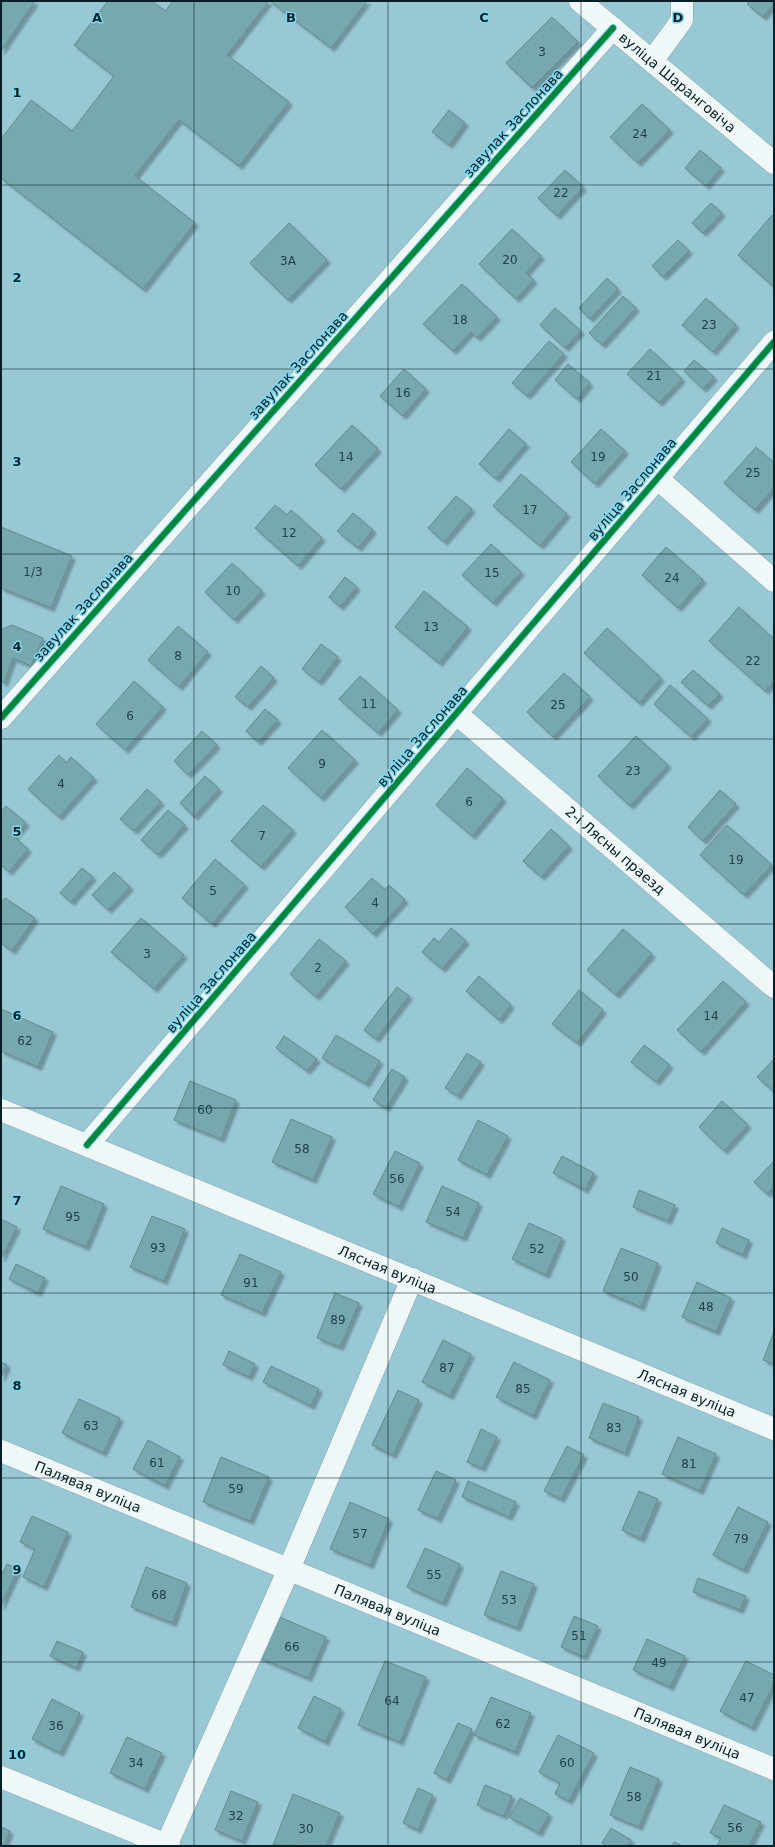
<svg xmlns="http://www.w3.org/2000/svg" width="775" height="1847" font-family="'DejaVu Sans',sans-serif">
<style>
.building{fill:#76a8ae;stroke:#64898e;filter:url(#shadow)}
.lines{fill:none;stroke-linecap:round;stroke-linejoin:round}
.minor-casing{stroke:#7ea4ae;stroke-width:23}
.major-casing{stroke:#7ea4ae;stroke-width:23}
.minor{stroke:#f0f7f9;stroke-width:22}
.major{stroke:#f0f7f9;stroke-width:22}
.cycleway-casing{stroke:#80d7ed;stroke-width:8}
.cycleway{stroke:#00873e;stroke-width:6}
.grid{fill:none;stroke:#042026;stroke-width:1;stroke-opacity:0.55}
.labels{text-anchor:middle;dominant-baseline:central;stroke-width:3;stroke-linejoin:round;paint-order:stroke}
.number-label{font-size:12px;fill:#204248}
.street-label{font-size:14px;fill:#042026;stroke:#80d7ed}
.grid-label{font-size:13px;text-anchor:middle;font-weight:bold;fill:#042026;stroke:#80d7ed;stroke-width:3;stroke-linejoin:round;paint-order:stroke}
</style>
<defs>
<filter id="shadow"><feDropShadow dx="3.5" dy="3.5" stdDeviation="1" flood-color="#0004"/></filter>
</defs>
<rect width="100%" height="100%" fill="#98c8d4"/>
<path class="building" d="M1,1H35L1,51Z
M108,1H152L165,11L173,1H269L227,55L289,102L239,166L179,120L135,176L195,223L143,289L1,178V139L31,100L72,131L114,76L74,45Z
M270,1H367L331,48Z
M750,1H774V4L763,17L747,4Z
M552,17L578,42L532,88L506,63Z
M642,104L670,130L638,163L610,137Z
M449,110L465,123L449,145L432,132Z
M700,150L721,168L706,186L685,168Z
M565,170L583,187L557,216L538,198Z
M711,203L722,213L703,233L692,223Z
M772,215L774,217V287L738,255Z
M289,223L327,260L288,300L250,263Z
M512,229L541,256L526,273L534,280L516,299L479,264Z
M678,240L689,251L663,277L652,266Z
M607,278L618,289L590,319L579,308Z
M462,284L497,317L477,338L471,332L453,351L423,324Z
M623,296L636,308L602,345L589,333Z
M706,298L736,325L713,352L682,325Z
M555,308L581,331L565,348L540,325Z
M549,341L564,354L527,396L512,383Z
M650,349L682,379L659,403L627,374Z
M694,360L714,377L703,389L684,371Z
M568,364L590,383L577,399L555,380Z
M404,369L426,389L403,416L380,396Z
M352,425L378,449L341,489L315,465Z
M509,429L526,444L496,479L479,464Z
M601,429L625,451L595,484L571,462Z
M756,447L774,463V488L755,510L724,483Z
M521,474L567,514L540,546L493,506Z
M456,496L472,509L444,542L428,528Z
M275,505L287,515L291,510L322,538L298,566L255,528Z
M353,513L373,530L358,548L337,531Z
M1,527L72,556L51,608L1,588Z
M491,544L521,572L493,603L462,575Z
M666,547L703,580L678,608L642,575Z
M232,563L262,591L234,620L205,592Z
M345,577L357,587L340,607L329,597Z
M424,591L468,627L439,663L395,627Z
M739,607L774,639V681L765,691L709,641Z
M12,625L43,638L31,666L13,658L4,683L1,681V630Z
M178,626L208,652L179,687L148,660Z
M607,628L661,678L639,703L584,653Z
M321,644L338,657L319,682L302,669Z
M261,666L274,678L248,707L235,697Z
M693,670L720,694L708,706L681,682Z
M564,673L590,697L553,737L527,712Z
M360,676L398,710L378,733L339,699Z
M134,681L163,707L125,750L96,724Z
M670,685L708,719L691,737L654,704Z
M265,709L278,720L258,742L246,731Z
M322,730L355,760L321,798L288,768Z
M202,731L217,745L188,775L174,761Z
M636,736L668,765L630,806L598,776Z
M59,755L66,763L71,757L94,778L59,817L28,789Z
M467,768L503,799L472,836L436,805Z
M205,776L219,789L194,817L180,803Z
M147,789L161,802L134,831L120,819Z
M720,790L736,804L703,841L688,827Z
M263,805L293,830L261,867L231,841Z
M6,806L26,823L14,837L28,849L9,872L1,865V812Z
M168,810L185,825L158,855L141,840Z
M727,825L772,865L744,895L700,855Z
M551,829L569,846L541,877L523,861Z
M215,859L245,885L212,924L182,898Z
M82,868L93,877L71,902L60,893Z
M114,872L130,887L108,910L92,895Z
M372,878L385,890L389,885L405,900L373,934L345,907Z
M5,898L35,918L12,951L1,943V903Z
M141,918L184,955L154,989L111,952Z
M451,928L466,941L442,969L422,952L434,938L439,942Z
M623,929L652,954L616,995L587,970Z
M319,939L346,961L316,997L290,974Z
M479,976L511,1005L499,1020L466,991Z
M723,981L746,1002L701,1052L677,1030Z
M397,987L409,996L376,1039L364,1030Z
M579,990L603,1010L577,1043L552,1024Z
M1,1009L53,1032L38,1067L1,1051Z
M336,1035L380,1061L366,1084L322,1058Z
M284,1036L317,1059L307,1071L276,1048Z
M644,1045L670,1065L656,1082L631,1062Z
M467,1053L481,1062L458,1096L445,1088Z
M774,1059V1092L757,1077Z
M392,1069L405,1077L386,1108L373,1100Z
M190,1081L236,1100L221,1139L174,1120Z
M722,1101L748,1125L724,1151L699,1127Z
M291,1119L332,1137L313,1180L272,1162Z
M478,1120L508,1136L487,1175L458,1160Z
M395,1151L420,1163L399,1207L373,1194Z
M562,1156L594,1173L585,1190L553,1173Z
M774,1161V1187L767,1194L754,1182Z
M61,1186L104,1204L86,1247L43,1229Z
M442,1186L479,1203L463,1238L426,1222Z
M639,1190L675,1205L668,1221L633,1207Z
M152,1216L185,1229L164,1281L130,1267Z
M1,1219L17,1227L1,1259Z
M529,1223L562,1238L546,1275L512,1259Z
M722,1228L749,1240L743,1255L716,1243Z
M621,1248L658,1263L641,1307L603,1291Z
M240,1254L281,1272L262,1313L221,1295Z
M16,1264L45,1278L38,1293L9,1279Z
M697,1282L731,1298L716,1332L682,1317Z
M335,1293L359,1303L340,1347L317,1338Z
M774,1332V1364L763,1360Z
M443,1340L471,1354L450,1396L422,1382Z
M229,1351L255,1364L249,1377L223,1365Z
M1,1362L7,1365L1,1378Z
M514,1362L550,1380L533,1416L496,1397Z
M271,1366L319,1389L311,1406L263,1382Z
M398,1390L419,1400L393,1455L372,1445Z
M79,1399L120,1418L103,1453L62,1433Z
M603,1403L639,1417L625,1453L589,1438Z
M481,1429L497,1437L482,1468L467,1462Z
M678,1437L716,1454L700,1491L662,1474Z
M148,1440L180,1457L165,1486L133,1469Z
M567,1446L584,1455L561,1499L544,1491Z
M221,1457L269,1477L250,1521L203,1502Z
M436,1471L456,1480L438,1519L418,1510Z
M468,1481L516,1502L509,1517L462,1497Z
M639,1491L658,1499L641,1539L622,1530Z
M350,1502L389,1519L370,1565L330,1549Z
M738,1507L768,1522L744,1570L713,1555Z
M32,1516L68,1532L44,1587L23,1577L35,1549L20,1542Z
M425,1548L460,1564L443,1603L407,1587Z
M7,1564L18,1569L1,1606V1576Z
M146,1567L187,1583L173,1623L131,1607Z
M501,1571L534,1584L517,1628L484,1615Z
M698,1578L746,1596L740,1610L693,1592Z
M275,1615L326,1637L308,1678L258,1657Z
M574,1616L598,1626L584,1657L561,1647Z
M647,1639L685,1656L670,1687L633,1670Z
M57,1641L83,1652L76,1668L50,1656Z
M385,1661L426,1677L400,1742L358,1725Z
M746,1661L774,1675V1684L752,1728L720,1711Z
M314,1696L341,1709L325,1742L298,1728Z
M491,1697L531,1713L515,1752L474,1735Z
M52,1699L80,1713L60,1753L32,1739Z
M458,1723L472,1729L447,1780L434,1773Z
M558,1735L594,1753L569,1801L555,1794L560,1783L539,1772Z
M127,1737L162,1753L145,1789L110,1773Z
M630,1767L659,1779L639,1827L610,1815Z
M485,1785L512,1796L504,1816L477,1805Z
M418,1788L433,1795L418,1830L403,1823Z
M231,1791L258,1802L242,1841L215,1830Z
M293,1794L340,1813L326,1846L273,1845Z
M520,1798L549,1814L539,1833L509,1817Z
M724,1805L761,1822L749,1846H717L721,1838L710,1833Z
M1,1827L10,1831L4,1846H1Z
M611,1828L631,1840L628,1846H607L602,1843Z
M674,1842L683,1846H672Z"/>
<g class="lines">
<defs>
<g id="minor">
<path id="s1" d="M580,1L774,163"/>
<path d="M652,61L682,20V1"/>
<path d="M657,478L774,581"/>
<path id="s2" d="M457,714L774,987"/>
<path d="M1,718L613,28"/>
<path d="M87,1145L774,342"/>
<path id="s3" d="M1,1451L774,1769"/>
<path d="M1,1777L169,1846"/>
<path d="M166,1846L289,1569L412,1279"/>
</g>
<g id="major">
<path id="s4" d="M1,1110L774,1429"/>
</g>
</defs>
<use href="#minor" class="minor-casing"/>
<use href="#major" class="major-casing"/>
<use href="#minor" class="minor"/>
<use href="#major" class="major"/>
<defs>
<path id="cycleway" d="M1,718L613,28
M87,1145L774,342"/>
</defs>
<use href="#cycleway" class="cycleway-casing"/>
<use href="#cycleway" class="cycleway"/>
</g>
<path class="grid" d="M194,1V1846M388,1V1846M581,1V1846M1,185H774M1,369H774M1,554H774M1,739H774M1,924H774M1,1108H774M1,1293H774M1,1478H774M1,1662H774"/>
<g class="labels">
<g class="number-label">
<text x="542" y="52">3</text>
<text x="640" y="134">24</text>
<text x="561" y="193">22</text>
<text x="510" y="260">20</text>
<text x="288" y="261">3А</text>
<text x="460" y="320">18</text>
<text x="709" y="325">23</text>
<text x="654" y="376">21</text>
<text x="403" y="393">16</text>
<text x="346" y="457">14</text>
<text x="598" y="457">19</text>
<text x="753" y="473">25</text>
<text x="530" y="510">17</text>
<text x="289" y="533">12</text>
<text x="33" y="572">1/3</text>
<text x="492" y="573">15</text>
<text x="672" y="578">24</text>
<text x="233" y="591">10</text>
<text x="431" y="627">13</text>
<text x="178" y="656">8</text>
<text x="753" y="661">22</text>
<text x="369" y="704">11</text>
<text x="558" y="705">25</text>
<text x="130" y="716">6</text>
<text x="322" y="764">9</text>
<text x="633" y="771">23</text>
<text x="61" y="784">4</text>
<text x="469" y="802">6</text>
<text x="262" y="836">7</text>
<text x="736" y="860">19</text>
<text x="213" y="891">5</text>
<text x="375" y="903">4</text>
<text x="147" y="954">3</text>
<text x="318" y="968">2</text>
<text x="711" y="1016">14</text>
<text x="25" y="1041">62</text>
<text x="205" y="1110">60</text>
<text x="302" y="1149">58</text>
<text x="397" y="1179">56</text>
<text x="453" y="1212">54</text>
<text x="73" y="1217">95</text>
<text x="158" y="1248">93</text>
<text x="537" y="1249">52</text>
<text x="631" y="1277">50</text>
<text x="251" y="1283">91</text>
<text x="706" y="1307">48</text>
<text x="338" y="1320">89</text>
<text x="447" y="1368">87</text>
<text x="523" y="1389">85</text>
<text x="91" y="1426">63</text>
<text x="614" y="1428">83</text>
<text x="157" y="1463">61</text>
<text x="689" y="1464">81</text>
<text x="236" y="1489">59</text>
<text x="360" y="1534">57</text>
<text x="741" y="1539">79</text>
<text x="434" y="1575">55</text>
<text x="159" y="1595">68</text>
<text x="509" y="1600">53</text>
<text x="579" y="1636">51</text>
<text x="292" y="1647">66</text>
<text x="659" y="1663">49</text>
<text x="747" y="1698">47</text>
<text x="392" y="1701">64</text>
<text x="503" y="1724">62</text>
<text x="56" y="1726">36</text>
<text x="136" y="1763">34</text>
<text x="567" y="1763">60</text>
<text x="634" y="1797">58</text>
<text x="236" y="1816">32</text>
<text x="735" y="1828">56</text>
<text x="306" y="1829">30</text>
</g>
<g class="street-label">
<text stroke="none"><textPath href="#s1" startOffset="127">вуліца Шаранговіча</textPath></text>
<text transform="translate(513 123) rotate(-48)">завулак Заслонава</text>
<text transform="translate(298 365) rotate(-48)">завулак Заслонава</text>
<text transform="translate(632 489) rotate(-50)">вуліца Заслонава</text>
<text transform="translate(83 607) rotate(-48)">завулак Заслонава</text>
<text transform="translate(422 736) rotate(-49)">вуліца Заслонава</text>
<text stroke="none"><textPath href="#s2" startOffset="209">2-і Лясны праезд</textPath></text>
<text transform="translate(211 982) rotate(-49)">вуліца Заслонава</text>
<text stroke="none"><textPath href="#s4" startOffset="418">Лясная вуліца</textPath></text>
<text stroke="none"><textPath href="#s4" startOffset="742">Лясная вуліца</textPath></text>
<text stroke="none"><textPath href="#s3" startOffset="94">Палявая вуліца</textPath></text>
<text stroke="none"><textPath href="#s3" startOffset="418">Палявая вуліца</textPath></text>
<text stroke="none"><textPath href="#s3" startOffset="742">Палявая вуліца</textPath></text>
</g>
</g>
<g class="grid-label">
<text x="97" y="22">A</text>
<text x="291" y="22">B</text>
<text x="484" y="22">C</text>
<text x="678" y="22">D</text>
<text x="17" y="97">1</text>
<text x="17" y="282">2</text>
<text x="17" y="466">3</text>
<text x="17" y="651">4</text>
<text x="17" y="836">5</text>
<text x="17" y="1020">6</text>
<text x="17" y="1205">7</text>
<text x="17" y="1390">8</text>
<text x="17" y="1574">9</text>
<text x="17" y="1759">10</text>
</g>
<rect width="775" height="1847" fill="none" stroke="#042026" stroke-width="4"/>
</svg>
